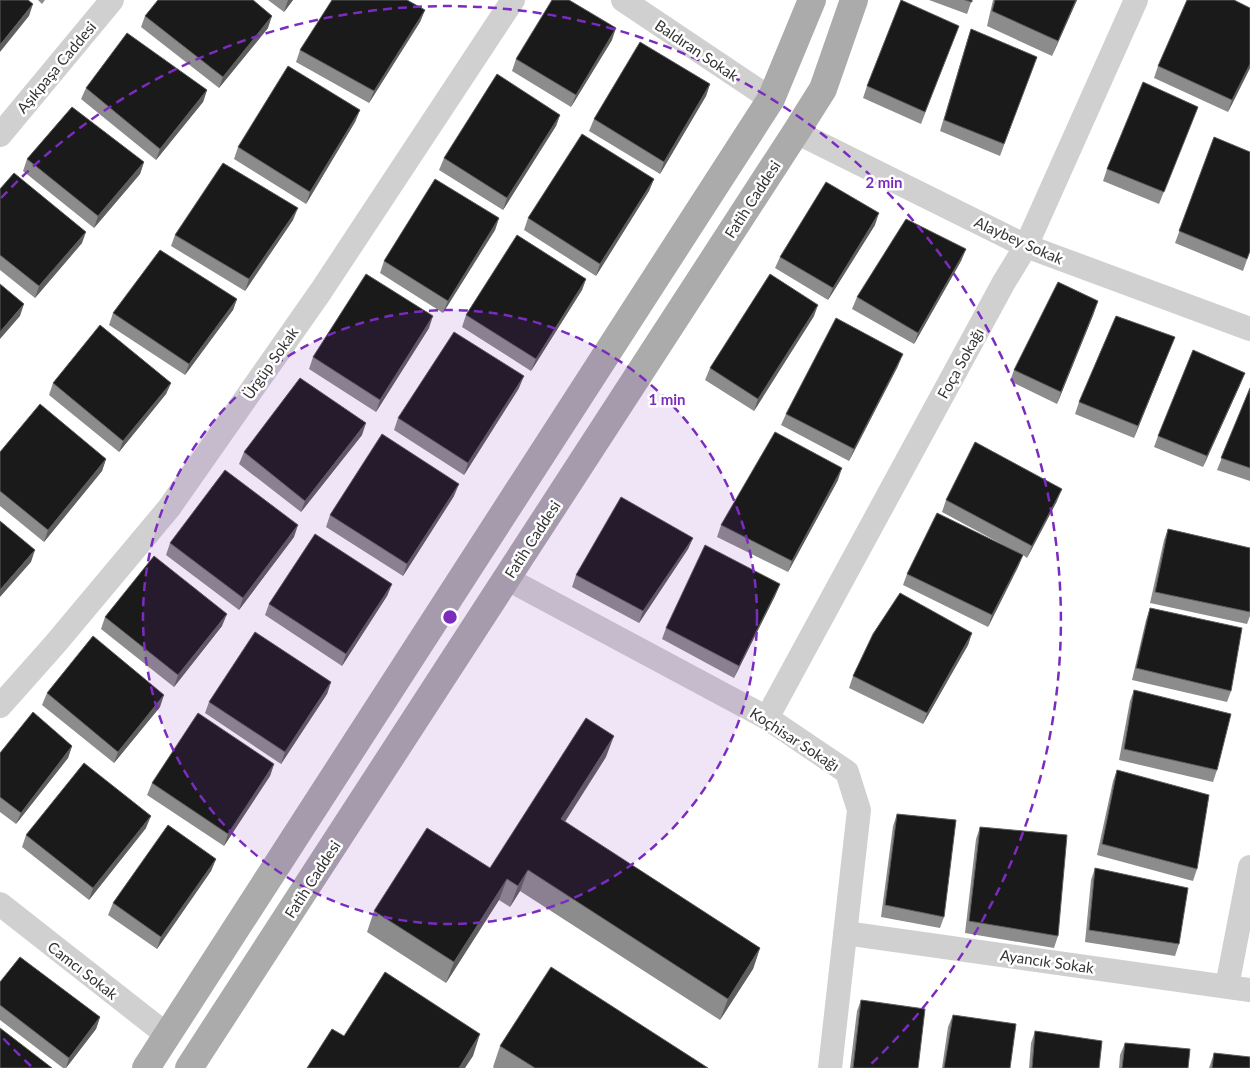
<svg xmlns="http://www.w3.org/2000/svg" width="1250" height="1068" font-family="Lato,sans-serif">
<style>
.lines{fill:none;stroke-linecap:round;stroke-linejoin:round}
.street{stroke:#d0d0d0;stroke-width:24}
.primary{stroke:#ababab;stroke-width:28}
.wall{fill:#8c8c8c}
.shaded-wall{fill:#5f5f5f}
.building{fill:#1a1a1a;stroke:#5f5f5f}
.ring{fill:none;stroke:#7b2cbf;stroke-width:2.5;stroke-dasharray:9 6}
.labels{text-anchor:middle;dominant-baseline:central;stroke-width:5;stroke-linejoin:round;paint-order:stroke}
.street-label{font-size:15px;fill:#333;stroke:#fff}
.centre{fill:#7b2cbf;stroke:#fff;stroke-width:2.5}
.ring-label{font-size:15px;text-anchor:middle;font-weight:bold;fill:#7b2cbf;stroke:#fff;stroke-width:5;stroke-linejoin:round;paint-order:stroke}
</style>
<rect width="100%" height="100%" fill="#fff"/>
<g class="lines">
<path class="street" d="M623,0L771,99
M796,132L1026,246L1250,329
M0,135L112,0
M506,578L767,718L847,772L859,810L830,1068
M0,706L56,643L169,508L321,291L513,0
M767,718L1004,282L1026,246L1136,0
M0,904L167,1035
M845,933L1250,990
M1227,986L1250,867"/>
<path class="primary" d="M146,1068L771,99L812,0
M189,1068L796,132L823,89L854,0"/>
</g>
<path class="wall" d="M38,0H45L42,4Z
M268,0H293L284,12Z
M929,0H972L967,14Z
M993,0H1077L1052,56L987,26Z
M1250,8V68L1228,112L1154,78L1158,66Z
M425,10L420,22L369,103L296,62L300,50Z
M145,16L268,28L219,88L141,27Z
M959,26L921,124L863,98L867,86Z
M971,29L1037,57L1000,156L940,131L967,41Z
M612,40L571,107L512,71L516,59Z
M710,84L706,96L660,174L589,131L594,119Z
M86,88L207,90L203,102L156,160L81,99Z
M1198,107L1159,204L1103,181L1107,169Z
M360,110L355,122L306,204L234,159L238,147Z
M560,115L556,126L503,210L439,170L444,158Z
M1214,137L1250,251L1243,271L1175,243Z
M27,159L144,162L140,174L94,228L23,171Z
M654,179L649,191L596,276L524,230L528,218Z
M0,189L82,243L35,298L0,270Z
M499,218L495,230L443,313L380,273L384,261Z
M293,220L245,291L171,246L175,235Z
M875,225L828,300L775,268L780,257Z
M966,249L961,261L914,344L852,309L857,297Z
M586,279L582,290L531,371L462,327L466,315Z
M237,299L233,310L185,375L109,325L113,313Z
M1094,313L1057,404L1010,381L1014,370Z
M814,316L754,411L705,380L710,368Z
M429,328L376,412L309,369L313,357Z
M1175,337L1134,438L1075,414L1079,402Z
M898,366L849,461L781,425L786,414Z
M53,383H171L166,394L119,452L49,395Z
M1240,385L1203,467L1154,447L1158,436Z
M519,388L464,475L394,430L398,418Z
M1250,388V481L1217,470Z
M362,435L301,512L239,464L244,452Z
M0,452L106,459L102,471L44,542L0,506Z
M838,480L788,572L717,537L721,525Z
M454,496L403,576L326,527L330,515Z
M946,500L1057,501L1027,558L1023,555L1018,567L988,627L903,585L907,574L1020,554L942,512Z
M1168,529L1250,548V616L1247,624L1150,603L1164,540Z
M294,537L239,610L166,555L170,543Z
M693,538L688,549L639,623L572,587L576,575Z
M392,584L387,596L342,666L265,615L269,604Z
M780,584L775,596L734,678L662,639L666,628Z
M1150,608L1231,691L1227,702L1132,680L1146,620Z
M105,617L222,626L174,687L101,629Z
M972,633L968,645L923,724L849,688L853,676Z
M331,682L327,694L281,764L205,713L209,702Z
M1134,690L1217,770L1213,782L1119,760L1130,701Z
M47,693L160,707L114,763L42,705Z
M72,746L68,758L16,824L0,812V753Z
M606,757L565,822L760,948L753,969L720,1020L520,891L510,907L499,900L446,983L367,932L374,911L490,868Z
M274,764L270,776L224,846L147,795L152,783Z
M1117,770L1197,869L1193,881L1097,855L1113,781Z
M897,814L944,917L940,928L881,917L893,826Z
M980,827L1058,936L1054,948L965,933L976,839Z
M146,828L89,900L22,847L26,835Z
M216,859L211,871L157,949L108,915L113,903Z
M1095,868L1179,944L1175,956L1085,942L1091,880Z
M0,982L100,1017L96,1029L66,1068H63L0,1020Z
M861,1000L918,1068H850L857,1011Z
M953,1015L1010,1068H942L948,1027Z
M1035,1031L1099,1068H1029L1031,1043Z
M1125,1043L1188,1068H1119L1120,1055Z
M500,1046L708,1068H494L493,1067Z
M1214,1053L1250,1068H1209Z"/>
<path class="shaded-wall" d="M288,0H293L284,12Z
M1076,0H1077L1052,56L1058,41Z
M33,4L29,16L0,52V45Z
M425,10L420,22L369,103L374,91Z
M272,16L268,28L219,88L223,77Z
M616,28L612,40L571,107L576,95Z
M1250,64V68L1228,112L1232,100Z
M710,84L706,96L660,174L664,162Z
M207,90L203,102L156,160L160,149Z
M360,110L355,122L306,204L310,192Z
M560,115L556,126L503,210L507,198Z
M144,162L140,174L94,228L98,216Z
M654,179L649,191L596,276L600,264Z
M298,208L293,220L245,291L249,279Z
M879,213L875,225L828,300L833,288Z
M499,218L495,230L443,313L448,301Z
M86,232L82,243L35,298L39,286Z
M966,249L961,261L914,344L918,333Z
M586,279L582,290L531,371L536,359Z
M237,299L233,310L185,375L189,364Z
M1098,301L1094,313L1057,404L1061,392Z
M24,304L20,316L0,339V332Z
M818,305L814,316L754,411L758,399Z
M433,316L429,328L376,412L380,400Z
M1175,337L1170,349L1134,438L1138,426Z
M903,354L898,366L849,461L854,449Z
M1245,373L1240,385L1203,467L1207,456Z
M524,376L519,388L464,475L468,463Z
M171,383L166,394L119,452L123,441Z
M366,423L362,435L301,512L305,501Z
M106,459L102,471L44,542L48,530Z
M842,468L838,480L788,572L792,561Z
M459,484L454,496L403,576L407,564Z
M1062,489L1057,501L1027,558L1032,546Z
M298,525L294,537L239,610L243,598Z
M693,538L688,549L639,623L643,611Z
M35,550L31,562L0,597V590Z
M1023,555L1018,567L988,627L992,615Z
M392,584L387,596L342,666L346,654Z
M780,584L775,596L734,678L739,666Z
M227,614L222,626L174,687L178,675Z
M972,633L968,645L923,724L927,713Z
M331,682L327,694L281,764L285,752Z
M164,695L160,707L114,763L118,752Z
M614,736L606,757L553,840L561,819Z
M72,746L68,758L16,824L21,813Z
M274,764L270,776L224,846L228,834Z
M151,816L146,828L89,900L93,888Z
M216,859L211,871L157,949L161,937Z
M528,870L520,891L510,907L518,886Z
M507,879L499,900L446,983L454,962Z
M760,948L753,969L720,1020L728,999Z
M100,1017L96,1029L66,1068L69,1058Z
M480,1034L473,1056L465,1068H459Z"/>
<path class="building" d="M0,0H28L33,4L0,45Z
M158,0H253L272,16L223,77L145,16Z
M332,0H407L425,10L374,91L300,50Z
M552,0H569L616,28L576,95L516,59Z
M901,0L959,26L925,112L867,86Z
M965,0H972V2Z
M995,0H1076L1058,41L992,11Z
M1187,0H1234L1250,8V64L1232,100L1158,66Z
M971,29L1037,57L1004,144L944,120Z
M127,33L207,90L160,149L86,88Z
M640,42L710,84L664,162L594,119Z
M288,66L360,110L310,192L238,147Z
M497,74L560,115L507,198L444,158Z
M1143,82L1198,107L1164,192L1107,169Z
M72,107L144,162L98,216L27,159Z
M582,134L654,179L600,264L528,218Z
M1214,137L1250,152V251L1247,259L1179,231Z
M223,163L298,208L249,279L175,235Z
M14,173L86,232L39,286L0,255V189Z
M435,179L499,218L448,301L384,261Z
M826,182L879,213L833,288L780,257Z
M906,219L966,249L918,333L857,297Z
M517,235L586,279L536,359L466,315Z
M160,250L237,299L189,364L113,313Z
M366,274L433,316L380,400L313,357Z
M770,274L818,305L758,399L710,368Z
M1058,282L1098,301L1061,392L1014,370Z
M0,284L24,304L0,332Z
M1116,316L1175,337L1138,426L1079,402Z
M836,318L903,354L854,449L786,414Z
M100,325L171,383L123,441L53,383Z
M454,332L524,376L468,463L398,418Z
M1193,350L1245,373L1207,456L1158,436Z
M300,378L366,423L305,501L244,452Z
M1250,388V468L1221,458Z
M40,404L106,459L48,530L0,491V452Z
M775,432L842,468L792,561L721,525Z
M382,434L459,484L407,564L330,515Z
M975,442L1062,489L1032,546L946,500Z
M225,470L298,525L243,598L170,543Z
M621,497L693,538L643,611L576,575Z
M937,513L1023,555L992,615L907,574Z
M0,521L35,550L0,590Z
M1168,529L1250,548V612L1155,592Z
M315,534L392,584L346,654L269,604Z
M705,545L780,584L739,666L666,628Z
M154,556L227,614L178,675L105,617Z
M900,593L972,633L927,713L853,676L873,634Z
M1150,608L1242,628L1231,691L1136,668Z
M255,632L331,682L285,752L209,702Z
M93,636L164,695L118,752L47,693Z
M1134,690L1231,714L1217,770L1124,749Z
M33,712L72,746L21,813L0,797V753Z
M198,713L274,764L228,834L152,783Z
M586,718L614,736L561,819L760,948L728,999L528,870L518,886L507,879L454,962L374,911L427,828L490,868Z
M84,763L151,816L93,888L26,835Z
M1117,770L1209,795L1197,869L1102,844Z
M897,814L956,820L944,917L885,905Z
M168,825L216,859L161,937L113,903Z
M980,827L1067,835L1058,936L969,921Z
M1095,868L1188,888L1179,944L1089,930Z
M20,957L100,1017L69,1058L0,1005V982Z
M551,967L708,1068H535L500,1046Z
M385,972L480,1034L459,1068H307L332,1029L344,1036Z
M861,1000L925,1009L918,1068H853Z
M953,1015L1016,1024L1010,1068H944Z
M0,1028L52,1068H0Z
M1035,1031L1102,1041L1099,1068H1032Z
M1125,1043L1190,1049L1188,1068H1122Z
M1214,1053L1250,1057V1068H1212Z"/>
<circle cx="450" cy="617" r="307" fill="#7b2cbf" fill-opacity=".12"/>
<g class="ring">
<circle cx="450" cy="617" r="307"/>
<path d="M31 1066A614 614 0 0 1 1 1036M1 198A614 614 0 1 1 869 1066"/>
</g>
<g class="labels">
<g class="street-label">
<text transform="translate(697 50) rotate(34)">Baldıran Sokak</text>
<text transform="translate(56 67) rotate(-50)">Aşıkpaşa Caddesi</text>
<text transform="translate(752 199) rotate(-57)">Fatih Caddesi</text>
<text transform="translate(1019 240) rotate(24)">Alaybey Sokak</text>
<text transform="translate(270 363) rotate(-55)">Ürgüp Sokak</text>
<text transform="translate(960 363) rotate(-61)">Foça Sokağı</text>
<text transform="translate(532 539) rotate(-57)">Fatih Caddesi</text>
<text transform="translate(795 739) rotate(33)">Koçhisar Sokağı</text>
<text transform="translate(312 879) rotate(-57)">Fatih Caddesi</text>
<text transform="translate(1047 961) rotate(8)">Ayancık Sokak</text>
<text transform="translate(83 970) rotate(38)">Camcı Sokak</text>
</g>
</g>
<circle cx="450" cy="617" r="8" class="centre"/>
<g class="ring-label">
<text x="884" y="188">2 min</text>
<text x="667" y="405">1 min</text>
</g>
</svg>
